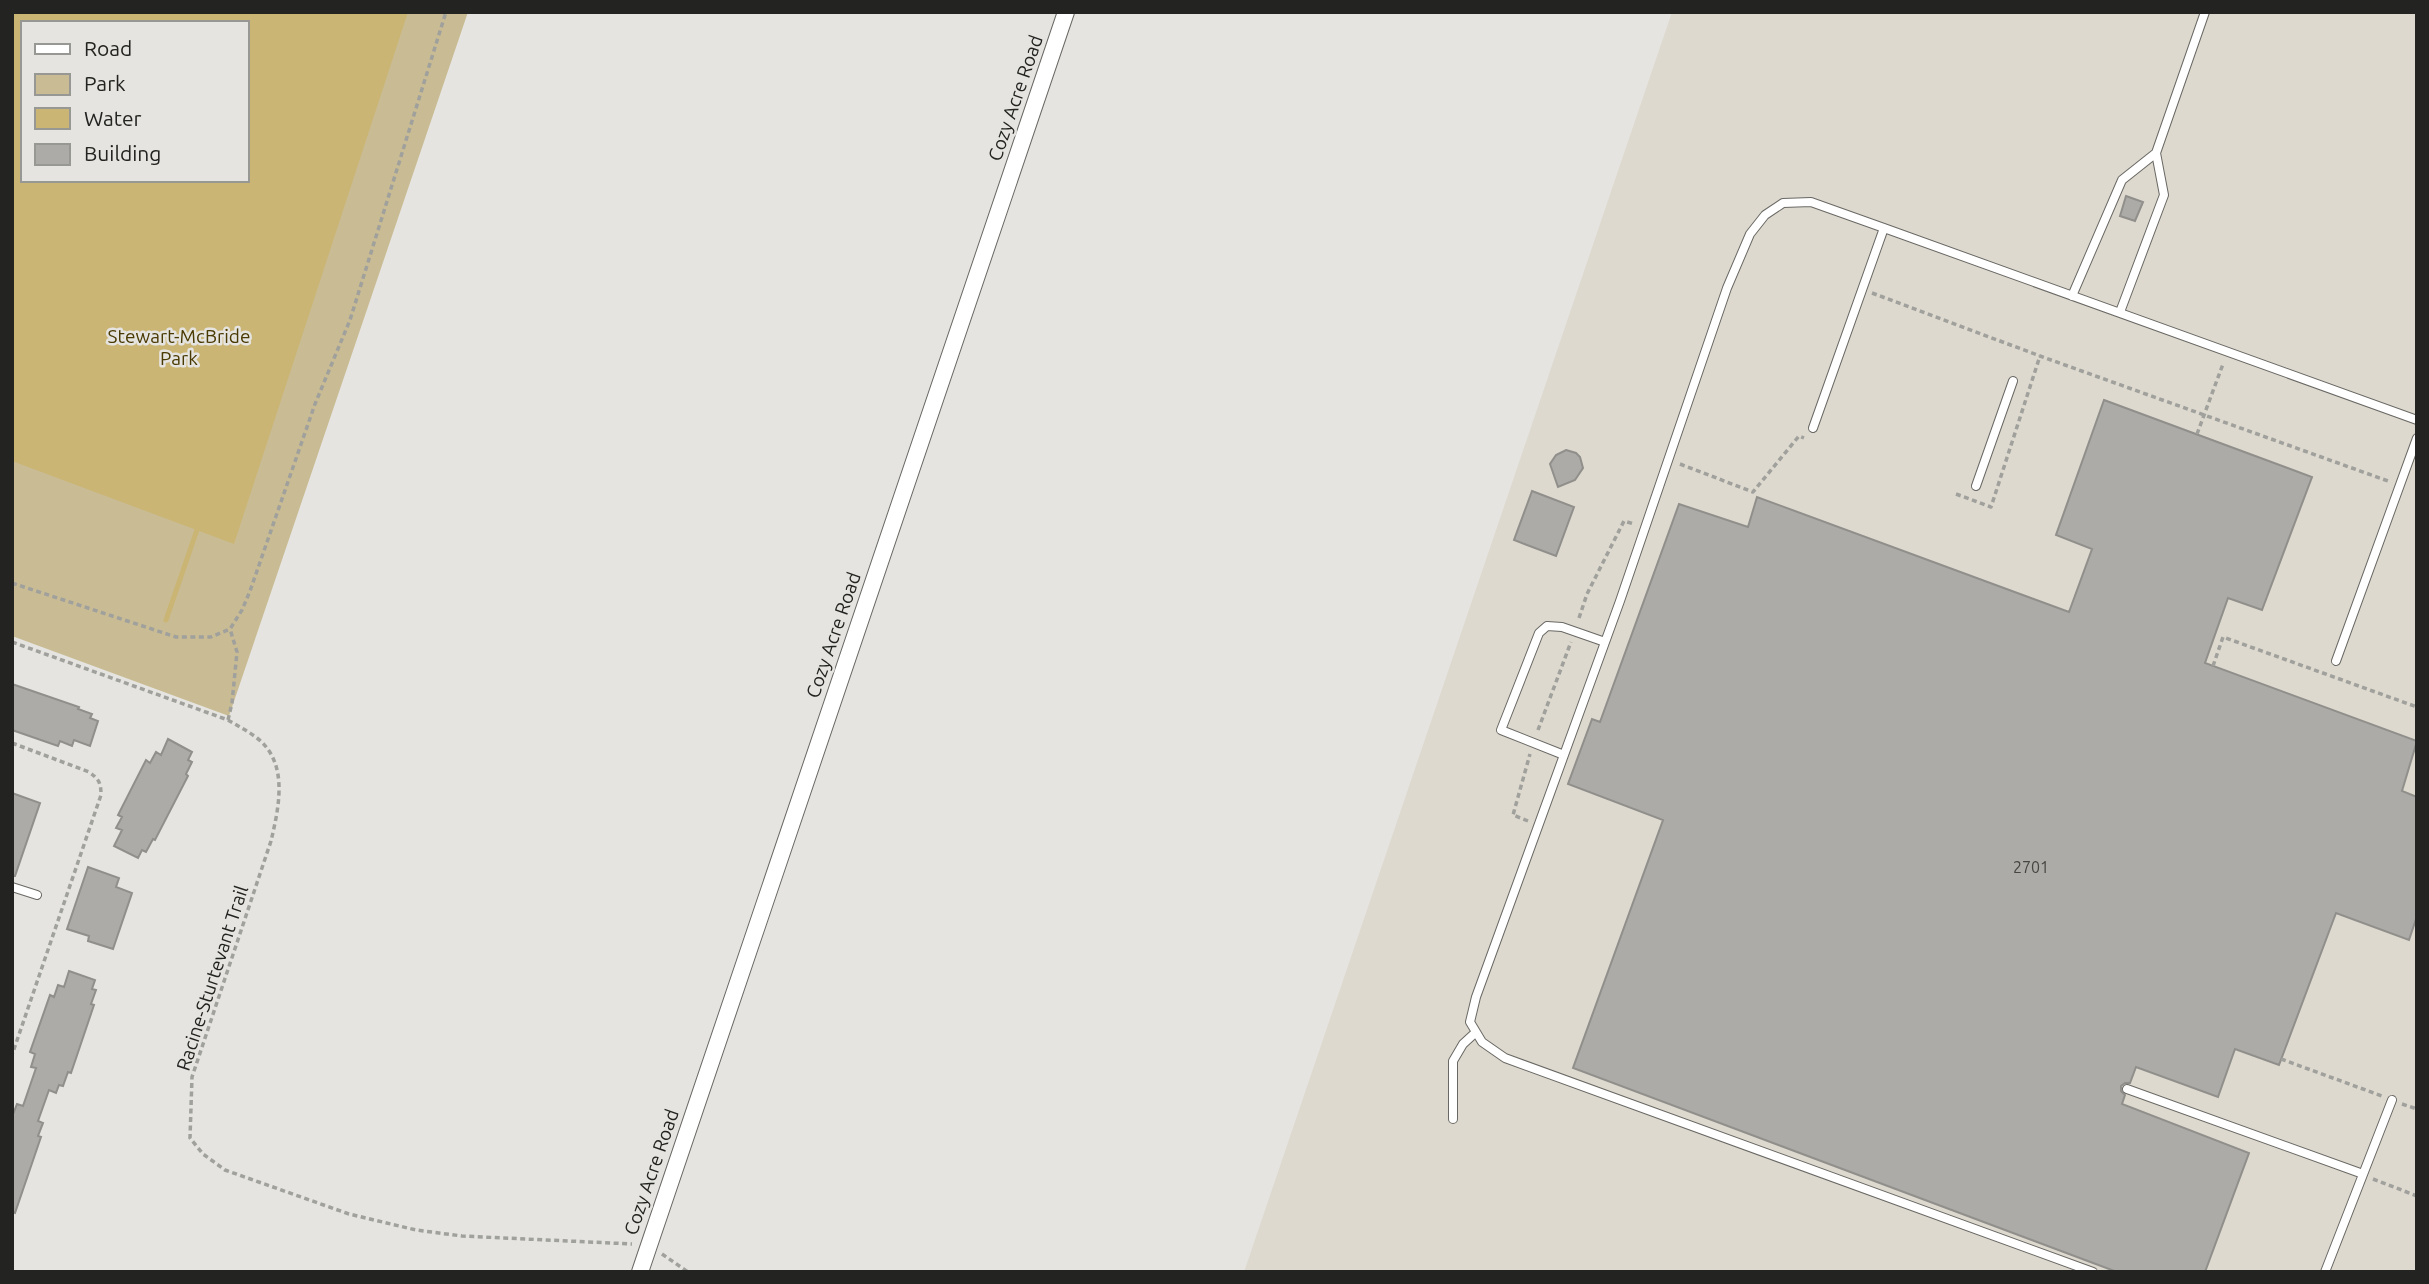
<svg xmlns="http://www.w3.org/2000/svg" width="2429" height="1284" font-family="Ubuntu,sans-serif">
<style>
.built{fill:#ddd9ce}
.green{fill:#c9bc94;fill-rule:evenodd}
.water{fill:#cbb574;fill-rule:evenodd}
.lines{fill:none;stroke-linecap:round;stroke-linejoin:round}
.stream{stroke:#cbb574;stroke-width:5}
.building{fill:#acaba7;stroke:#908f8b;stroke-width:2}
.service-casing{stroke:#696864;stroke-width:10}
.minor-casing{stroke:#696864;stroke-width:18}
.path{stroke:#a0a09c;stroke-width:3.5;stroke-dasharray:5 3.5;stroke-linecap:butt}
.service{stroke:#fff;stroke-width:8}
.minor{stroke:#fff;stroke-width:16}
.labels{text-anchor:middle;dominant-baseline:central;stroke-width:5;stroke-linejoin:round;paint-order:stroke}
.number-label{font-size:16px;fill:#454542}
.street-label{font-size:19px;fill:#232321;stroke:#e5e4e0}
.park-label{font-size:19px;fill:#493902;stroke:#e5e4e0}
</style>
<rect width="100%" height="100%" fill="#e5e4e0"/>
<path class="built" d="M1672,12H2417V1272H1244Z"/>
<path class="green" d="M12,12H468L229,716L12,636ZM23,23H247V180H23Z"/>
<path class="water" d="M12,12H408L234,544L12,461ZM23,23H247V180H23Z"/>
<g class="lines">
<path class="stream" d="M166,620L199,524"/>
</g>
<path class="building" d="M2126,196L2143,202L2135,221L2120,216Z
M2104,400L2312,477L2262,610L2228,598L2205,663L2417,741L2402,791L2417,797V916L2409,940L2336,913L2279,1065L2235,1049L2218,1097L2136,1067L2130,1083H2125L2121,1086V1091L2125,1095L2122,1104L2249,1153L2205,1272H2117L1573,1068L1663,820L1568,784L1592,719L1600,722L1679,504L1748,527L1757,497L2069,612L2092,549L2056,535Z
M1566,450L1576,453L1580,457L1583,468L1575,480L1558,487L1550,464L1556,455Z
M1532,491L1574,507L1556,556L1514,540Z
M12,684L79,707L78,709L92,714L90,718L98,721L90,746L74,740L72,746L60,741L58,746L12,730Z
M168,739L192,752L188,760L192,762L186,774L188,776L155,840L153,839L146,852L142,850L138,858L114,846L122,830L116,828L122,817L118,815L146,760L150,763L156,752L161,755Z
M12,793L40,803L15,876H12Z
M88,867L119,878L116,887L132,893L113,949L88,941L89,936L67,929Z
M69,971L95,980L92,989L96,990L91,1004L94,1005L71,1073L68,1072L63,1086L59,1085L56,1093L49,1090L38,1121L43,1123L38,1136L41,1137L15,1213L12,1212V1117L17,1104L23,1106L36,1068L31,1067L35,1054L30,1052L50,995L54,997L58,985L64,987Z"/>
<g class="lines">
<defs>
<path id="service" d="M1884,228L1811,202L1783,203L1765,215L1750,234L1727,288L1620,601L1476,997L1470,1022L1482,1042L1505,1058L2093,1272
M2072,296L2122,180L2156,153
M2120,312L2164,195L2156,153L2205,12
M1813,428L1884,228L2417,420
M1976,486L2013,381
M2336,661L2417,438
M1564,755L1501,730L1539,633L1547,626L1562,627L1605,642
M12,887L37,895
M2127,1089L2363,1174
M1453,1119V1061L1463,1044L1475,1033
M2325,1272L2392,1100"/>
<path id="minor" d="M640,1272L1066,12"/>
</defs>
<use href="#service" class="service-casing"/>
<use href="#minor" class="minor-casing"/>
<path class="path" d="M1872,293L2040,356L2388,481
M2197,434L2223,364
M1680,464L1753,492L1799,436L1804,438
M1956,494L1991,507L2040,356
M12,583L176,637H211L230,629L242,610L250,591L315,404L350,320L446,12
M1579,618L1587,594L1624,521L1634,524
M12,642L228,720C238,726 248,731 257,738C289,763 279,807 271,841L192,1077L190,1138L203,1154L225,1170L349,1214L416,1230L462,1236L632,1244
M2213,666L2223,637L2417,707
M228,720L232,703L237,652L230,629
M1538,730L1571,642
M12,743L89,772C99,779 101,783 101,795L12,1055
M1528,821L1513,815L1530,754
M2281,1059L2382,1096
M2402,1104L2417,1109
M2373,1179L2417,1196
M662,1254L688,1272"/>
<use href="#service" class="service"/>
<use href="#minor" class="minor"/>
</g>
<g class="labels">
<g class="number-label">
<text x="2031" y="867">2701</text>
</g>
<g class="street-label">
<text transform="translate(1015 98) rotate(-71)">Cozy Acre Road</text>
<text transform="translate(833 635) rotate(-71)">Cozy Acre Road</text>
<text transform="translate(212 978) rotate(-72)">Racine-Sturtevant Trail</text>
<text transform="translate(651 1172) rotate(-71)">Cozy Acre Road</text>
</g>
<g class="park-label">
<text x="179" y="336">Stewart-McBride<tspan x="179" dy="22">Park</tspan></text>
</g>
</g>
<rect width="2429" height="1284" fill="none" stroke="#232321" stroke-width="28"/>
<rect x="21" y="21" width="228" height="161" fill="#e5e4e0" stroke="#979794" stroke-width="2"/>
<rect x="35" y="44" width="35" height="10" fill="#ffffff" stroke="#979794" stroke-width="2"/>
<text x="84" y="56" font-size="21" fill="#232321">Road</text>
<rect x="35" y="74" width="35" height="21" fill="#c9bc94" stroke="#979794" stroke-width="2"/>
<text x="84" y="91" font-size="21" fill="#232321">Park</text>
<rect x="35" y="108" width="35" height="21" fill="#cbb574" stroke="#979794" stroke-width="2"/>
<text x="84" y="126" font-size="21" fill="#232321">Water</text>
<rect x="35" y="144" width="35" height="21" fill="#acaba7" stroke="#979794" stroke-width="2"/>
<text x="84" y="161" font-size="21" fill="#232321">Building</text>
</svg>
